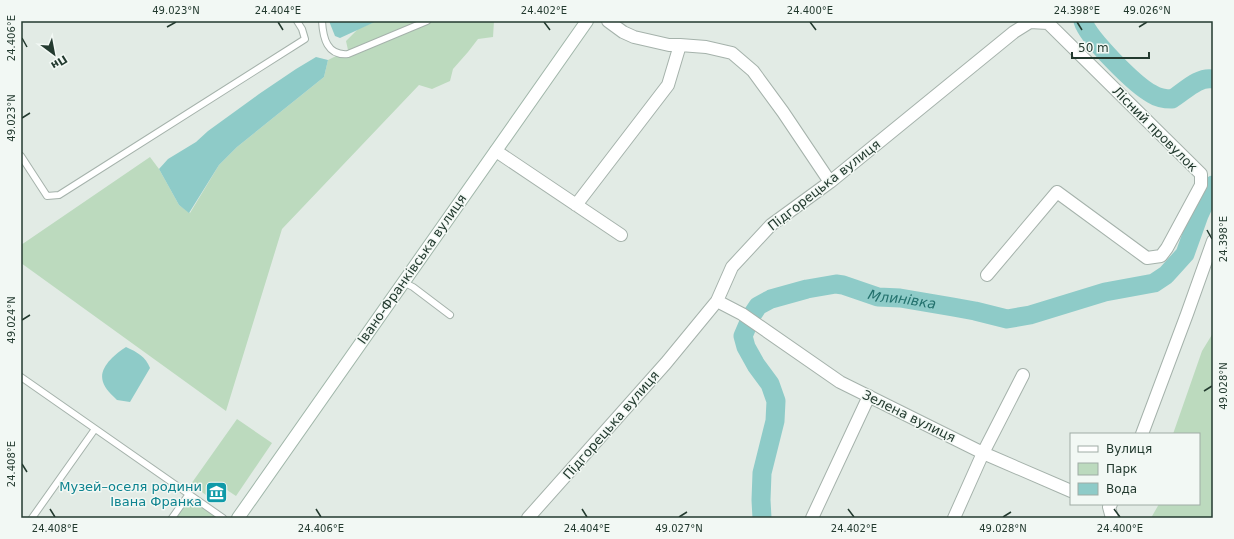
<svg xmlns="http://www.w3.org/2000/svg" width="1234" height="539" font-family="'DejaVu Sans',sans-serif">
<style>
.green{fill:#bcdabe}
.water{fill:#8ecbc8}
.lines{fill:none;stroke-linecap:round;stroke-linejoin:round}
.river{stroke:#8ecbc8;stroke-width:19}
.lane-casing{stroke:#a5b2ab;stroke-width:8}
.street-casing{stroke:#a5b2ab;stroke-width:14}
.secondary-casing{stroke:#a1b6aa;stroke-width:14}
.lane{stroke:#fff;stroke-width:6}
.street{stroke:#fff;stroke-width:12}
.secondary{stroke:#fff;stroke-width:12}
.ticks{fill:none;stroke:#233a2f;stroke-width:1.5}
.labels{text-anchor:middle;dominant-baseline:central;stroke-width:3;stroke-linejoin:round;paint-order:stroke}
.street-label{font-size:13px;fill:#233a2f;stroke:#f2f8f4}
.culture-label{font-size:13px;fill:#0d838f;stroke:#f2f8f4;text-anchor:end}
.water-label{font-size:14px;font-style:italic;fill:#23716d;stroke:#f2f8f4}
.neatline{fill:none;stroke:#233a2f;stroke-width:1.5}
.ticks-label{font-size:10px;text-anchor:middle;fill:#233a2f}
</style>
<rect width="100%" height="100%" fill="#e2ebe5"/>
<path class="green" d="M377,21H494L493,37L478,39L468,52L453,69L450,81L432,89L419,85L282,229L226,411L21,263V245L150,157L159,169L179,205L190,213L219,165L237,147L324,77L328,60L348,50L346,41L358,29Z
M1213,333V518H1151L1159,504H1199V434H1173L1202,351Z
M237,419L272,443L236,496L215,482L206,495L191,484Z
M189,494L223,518H172Z"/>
<path class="water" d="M329,21H377L340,38L335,36Z
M316,57L328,60L324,77L237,147L219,165L189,213L179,205L159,169L168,159L196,142L208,131L259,94L296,69Z
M126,347C137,352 146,357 150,368L130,402L117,400C112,395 105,389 103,382C98,368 115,354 126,347Z"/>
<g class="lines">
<g class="river">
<path d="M1083,21C1088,38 1135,85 1152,94C1158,98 1165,99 1172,99C1184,92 1198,76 1213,79"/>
<path id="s1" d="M762,518L761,500L762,473L775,421L776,401L770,384L756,365L746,347L743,336L752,315L758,306L771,299L807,289L836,284L843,285L878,297L900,298L953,307L975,311L1007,319L1030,315L1105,292L1154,283L1166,275L1185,254L1199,215L1213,185"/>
</g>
<defs>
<path id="lane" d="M322,21C323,38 327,56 348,54L427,21
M21,156L47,196L59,195L305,39L302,29L297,21
M403,282L413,287L450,315
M21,377L223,518
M32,518L95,429
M172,518L189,494"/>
<path id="street" d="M608,21L623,32L634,37L669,45H680L706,47L732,53L753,71L783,112L830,182
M496,151L621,235
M576,205L668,85L680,45
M717,301L742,314L840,382L983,453L1071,491
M1142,434L1187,314L1213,241
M1111,504L1109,507L1112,518
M528,518L666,363L717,301L732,267L771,225L830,182L1014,32L1030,22L1048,23L1201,174V185L1167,248L1161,256L1147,258L1057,192L987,275
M812,518L869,396
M954,518L983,453L1023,375"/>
<path id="secondary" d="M238,518L587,21"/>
</defs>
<use href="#lane" class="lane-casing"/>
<use href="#street" class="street-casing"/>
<use href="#secondary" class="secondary-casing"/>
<use href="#lane" class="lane"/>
<use href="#street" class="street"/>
<use href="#secondary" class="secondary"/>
</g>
<path class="ticks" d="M278,22L283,30M544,22L550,30M810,22L816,30M1077,22L1082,30M167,27L176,22M1139,27L1147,22M22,38L27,47M22,118L30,113M1207,230L1212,239M22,320L30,315M1204,391L1212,386M22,464L27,472M50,509L55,517M316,509L321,517M582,509L587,517M848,509L854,517M1114,509L1120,517M679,517L687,512M1003,517L1011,512"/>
<defs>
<symbol id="museum-square" viewBox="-11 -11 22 22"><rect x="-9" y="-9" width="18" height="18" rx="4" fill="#0f9aa8" stroke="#f2f8f4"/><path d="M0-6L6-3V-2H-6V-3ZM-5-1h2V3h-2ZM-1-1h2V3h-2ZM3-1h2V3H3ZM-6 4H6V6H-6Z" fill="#fff"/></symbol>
</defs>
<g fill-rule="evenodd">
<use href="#museum-square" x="204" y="480" width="25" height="25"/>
</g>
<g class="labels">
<g class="street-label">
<text transform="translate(1155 129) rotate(45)">Лісний провулок</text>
<text transform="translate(824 185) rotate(-38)">Підгорецька вулиця</text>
<text transform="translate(412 269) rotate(-55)">Івано-Франківська вулиця</text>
<text transform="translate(909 416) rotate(26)">Зелена вулиця</text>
<text transform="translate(611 425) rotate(-49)">Підгорецька вулиця</text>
</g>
<g class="culture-label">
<text x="202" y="486">Музей–оселя родини<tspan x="202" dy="15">Івана Франка</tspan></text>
</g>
<g class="water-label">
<text stroke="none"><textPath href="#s1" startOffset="376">Млинівка</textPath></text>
</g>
</g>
<rect width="1234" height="539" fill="none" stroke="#f2f8f4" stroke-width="44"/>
<rect x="1070" y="433" width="130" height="72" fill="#f2f8f4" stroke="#9faca5"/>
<rect x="1078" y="446" width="20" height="6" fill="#ffffff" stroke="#9faca5"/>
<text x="1106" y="453" font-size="12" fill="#233a2f">Вулиця</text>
<rect x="1078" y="463" width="20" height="12" fill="#bcdabe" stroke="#9faca5"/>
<text x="1106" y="473" font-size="12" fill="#233a2f">Парк</text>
<rect x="1078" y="483" width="20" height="12" fill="#8ecbc8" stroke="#9faca5"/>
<text x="1106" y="493" font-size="12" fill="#233a2f">Вода</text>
<g transform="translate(54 54) rotate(148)" stroke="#f2f8f4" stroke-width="3" paint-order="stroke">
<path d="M0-3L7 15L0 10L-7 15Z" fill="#233a2f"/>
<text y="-6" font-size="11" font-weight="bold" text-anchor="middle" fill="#233a2f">Пн</text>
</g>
<path d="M1072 52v6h77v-6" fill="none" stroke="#233a2f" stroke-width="2"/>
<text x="1078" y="52" font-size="12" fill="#233a2f" stroke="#f2f8f4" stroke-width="3" paint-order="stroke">50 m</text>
<rect x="22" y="22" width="1190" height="495" class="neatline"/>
<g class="ticks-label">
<text x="176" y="14">49.023°N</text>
<text x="278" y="14">24.404°E</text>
<text x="544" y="14">24.402°E</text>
<text x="810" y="14">24.400°E</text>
<text x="1077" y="14">24.398°E</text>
<text x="1147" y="14">49.026°N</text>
<text transform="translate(11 38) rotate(-90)" y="4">24.406°E</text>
<text transform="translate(11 118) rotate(-90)" y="4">49.023°N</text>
<text transform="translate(1223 239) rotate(-90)" y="4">24.398°E</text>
<text transform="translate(11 320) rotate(-90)" y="4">49.024°N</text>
<text transform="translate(1223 386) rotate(-90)" y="4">49.028°N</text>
<text transform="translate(11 464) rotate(-90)" y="4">24.408°E</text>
<text x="55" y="532">24.408°E</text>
<text x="321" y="532">24.406°E</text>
<text x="587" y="532">24.404°E</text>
<text x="679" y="532">49.027°N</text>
<text x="854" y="532">24.402°E</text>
<text x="1003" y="532">49.028°N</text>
<text x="1120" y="532">24.400°E</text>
</g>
</svg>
